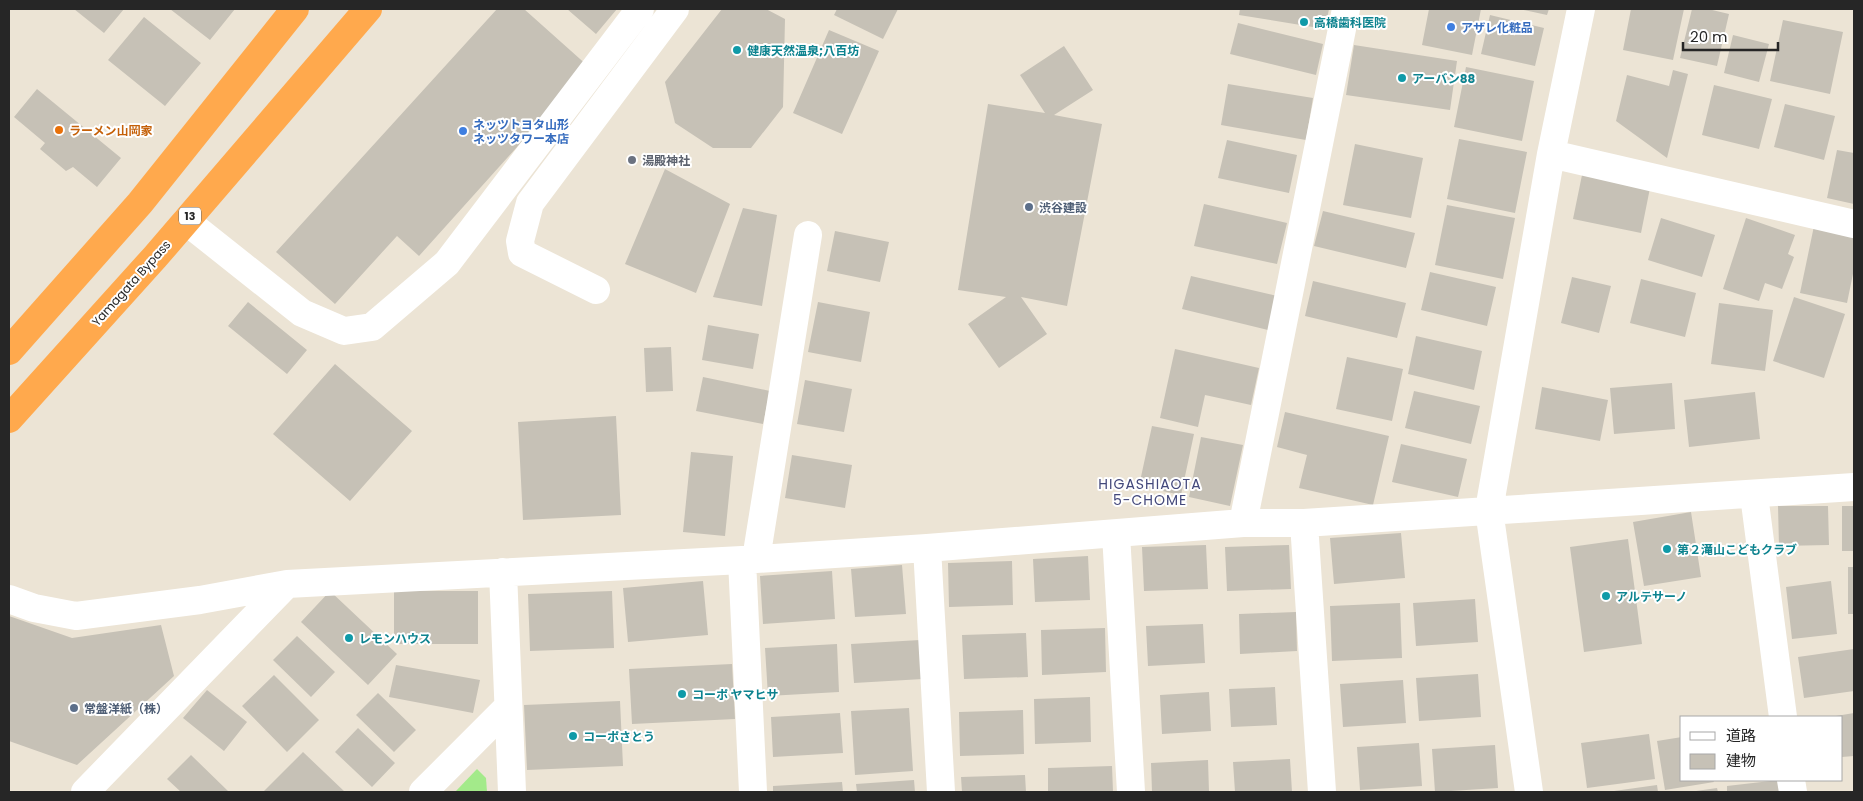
<svg xmlns="http://www.w3.org/2000/svg" width="1863" height="801" font-family="Poppins,'Noto Sans JP',sans-serif">
<style>
.green{fill:#a3ea8a}
.building{fill:#c6c1b6}
.lines{fill:none;stroke-linecap:round;stroke-linejoin:round}
.minor{stroke:#fff;stroke-width:28}
.highway{stroke:#ffa94d;stroke-width:28}
.culture-dot{fill:#0f9aa8;stroke:#fff;stroke-width:2}
.shop-dot{fill:#3f7fe0;stroke:#fff;stroke-width:2}
.food-dot{fill:#e8710a;stroke:#fff;stroke-width:2}
.worship-dot{fill:#6b7280;stroke:#fff;stroke-width:2}
.service-dot{fill:#5c6f8a;stroke:#fff;stroke-width:2}
.labels{text-anchor:middle;dominant-baseline:central;stroke-width:4;stroke-linejoin:round;paint-order:stroke}
.shield{fill:#fff;stroke:#676767;stroke-width:1}
.shield-label{font-size:11px;font-weight:bold;fill:#262626}
.culture-label{font-size:12px;font-weight:bold;fill:#0d838f;stroke:#fff;text-anchor:start}
.shop-label{font-size:12px;font-weight:bold;fill:#366cbe;stroke:#fff;text-anchor:start}
.food-label{font-size:12px;font-weight:bold;fill:#c56008;stroke:#fff;text-anchor:start}
.worship-label{font-size:12px;font-weight:bold;fill:#5b616d;stroke:#fff;text-anchor:start}
.service-label{font-size:12px;font-weight:bold;fill:#4e5e75;stroke:#fff;text-anchor:start}
.street-label{font-size:12px;fill:#262626;stroke:#fff}
.neighbourhood-label{font-size:14px;letter-spacing:1px;fill:#43487b;stroke:#fff}
</style>
<rect width="100%" height="100%" fill="#ece4d5"/>
<path class="green" d="M477,769L486,778L487,792H455Z"/>
<path class="building" d="M74,9H124L104,33Z
M170,9H235L210,40Z
M497,9H524L589,67L419,256L397,236L335,304L276,252Z
M567,9H617L596,34Z
M722,9H766L785,19L783,107L751,148H713L675,123L665,82Z
M837,9H898L883,39L834,15Z
M1240,9H1329L1325,29L1239,15Z
M1429,9H1481L1472,55L1422,45Z
M1519,9H1549L1547,15Z
M1631,9H1684L1673,60L1623,50Z
M1692,9H1708L1729,14L1717,66L1680,58Z
M1490,15L1544,28L1535,66L1481,54Z
M144,17L201,63L165,106L108,60Z
M1783,20L1843,32L1830,94L1770,81Z
M1238,23L1323,44L1316,75L1230,54Z
M829,30L879,51L842,134L793,113Z
M1733,35L1769,44L1759,82L1724,73Z
M1354,45L1457,61L1450,110L1346,95Z
M1064,46L1093,90L1054,115L1102,124L1067,306L1021,297L1047,334L999,368L968,324L1006,297L958,290L988,104L1045,113L1020,75Z
M1466,67L1534,81L1522,141L1454,127Z
M1673,70L1688,74L1667,158L1616,121L1627,75L1669,86Z
M1228,84L1313,98L1306,140L1221,125Z
M1714,85L1772,99L1759,149L1702,135Z
M37,89L121,158L97,187L73,167L66,171L40,149L45,143L14,117Z
M1785,104L1835,116L1824,160L1774,147Z
M1459,139L1527,152L1515,213L1447,199Z
M1227,140L1297,155L1289,193L1218,178Z
M1355,144L1423,158L1411,218L1343,205Z
M1837,150L1854,153V204L1827,198Z
M665,169L730,204L696,293L625,264Z
M1582,175L1650,188L1641,233L1573,219Z
M1204,204L1287,223L1277,264L1194,246Z
M1447,205L1515,218L1503,279L1435,265Z
M743,208L777,215L762,306L713,297Z
M1323,211L1415,233L1406,268L1314,246Z
M1661,218L1715,235L1702,277L1648,260Z
M1746,218L1795,235L1788,254L1794,257L1782,289L1765,283L1759,301L1723,289Z
M1814,226L1854,235V269L1847,303L1800,293Z
M835,231L889,242L880,282L827,271Z
M1430,272L1496,287L1487,326L1421,310Z
M1191,276L1277,296L1268,330L1182,309Z
M1572,277L1611,286L1599,333L1561,323Z
M1641,279L1696,293L1685,337L1630,323Z
M1313,281L1406,303L1397,338L1305,316Z
M1794,297L1845,314L1824,378L1773,361Z
M248,302L307,350L287,374L228,326Z
M818,302L870,312L861,362L808,352Z
M1719,303L1773,310L1765,371L1711,364Z
M708,325L759,334L753,369L702,360Z
M1416,336L1482,351L1474,390L1408,374Z
M671,347L673,391L646,392L644,348Z
M1175,349L1259,368L1251,405L1205,395L1198,427L1160,418Z
M1347,357L1403,369L1392,421L1336,409Z
M335,364L412,431L350,501L273,434Z
M703,377L770,391L763,424L696,411Z
M805,380L852,389L844,432L797,424Z
M1672,383L1675,429L1614,434L1610,388Z
M1542,387L1608,400L1600,441L1535,429Z
M1414,391L1480,406L1471,444L1405,428Z
M1755,392L1760,439L1689,447L1684,400Z
M1285,412L1389,436L1373,505L1299,488L1307,455L1277,447Z
M616,416L621,515L523,520L518,422Z
M1152,426L1194,434L1181,495L1139,486Z
M1201,437L1243,445L1230,506L1189,497Z
M1401,444L1467,459L1458,497L1392,482Z
M691,452L733,456L725,536L683,532Z
M792,455L852,465L845,508L785,498Z
M1778,506H1828L1829,545L1779,546Z
M1842,506H1854V551H1842Z
M1691,512L1701,577L1644,586L1633,522Z
M1401,533L1405,578L1334,584L1330,538Z
M1628,539L1642,644L1584,652L1570,547Z
M1206,545L1208,589L1144,591L1142,547Z
M1289,545L1291,589L1227,591L1225,547Z
M1088,556L1090,600L1035,602L1033,559Z
M1012,561L1013,605L949,607L948,563Z
M902,565L906,614L855,617L851,569Z
M1848,567H1854V614H1848Z
M832,571L835,619L763,624L760,576Z
M703,581L708,635L628,642L623,588Z
M1831,581L1837,634L1792,639L1786,587Z
M330,591L397,654L368,685L301,622Z
M394,591H478V644H394Z
M612,591L614,648L530,651L528,594Z
M1475,599L1478,642L1416,646L1413,603Z
M1400,603L1402,658L1332,661L1330,606Z
M1296,612L1297,651L1240,654L1239,614Z
M9,616L72,638L161,625L174,676L77,765L9,741Z
M1203,624L1205,663L1148,666L1146,626Z
M1105,628L1106,672L1042,675L1041,630Z
M1026,633L1028,677L964,679L962,635Z
M297,636L335,672L311,697L273,660Z
M920,640L923,679L854,683L851,644Z
M837,644L839,692L768,696L765,648Z
M1854,649V691L1804,698L1798,657Z
M732,664L735,719L632,724L629,669Z
M396,665L480,680L473,713L389,697Z
M1478,674L1481,717L1419,721L1416,678Z
M274,675L319,720L287,752L242,706Z
M1403,680L1406,723L1343,727L1340,684Z
M1275,687L1277,725L1231,727L1229,689Z
M207,690L247,722L224,751L183,718Z
M1209,692L1211,731L1162,734L1160,695Z
M378,693L416,730L394,752L356,715Z
M1090,697L1091,742L1035,744L1034,699Z
M620,701L623,766L527,770L524,705Z
M909,708L913,771L855,775L851,711Z
M1023,710L1024,754L960,756L959,712Z
M840,713L843,753L773,757L771,717Z
M1854,713V756L1842,757V717L1836,716Z
M358,728L395,763L372,787L335,752Z
M1649,734L1655,779L1587,788L1581,743Z
M1682,737V780H1713L1714,782L1665,790L1657,741Z
M1419,743L1422,786L1360,790L1357,747Z
M1495,745L1498,788L1435,792L1432,749Z
M303,752L345,792H263Z
M191,755L228,791L227,792H181L167,779Z
M1290,759L1292,792H1235L1233,762Z
M1208,760L1209,792H1152L1151,763Z
M1112,766L1113,792H1048V768Z
M1025,775L1026,792H962L961,777Z
M914,780L915,792H857L856,784Z
M1779,780L1781,792H1727V786Z
M842,782L843,792H773V786Z
M1657,785L1658,792H1614V791Z
M1717,788L1718,792H1696V791Z"/>
<g class="lines">
<path class="minor" d="M1551,154L1854,224
M186,221L302,313L344,331L372,327L447,263L640,9
M596,290L522,253L520,241L530,203L675,9
M1754,495L1783,717
M1243,523L1346,9
M1304,523L1322,792
M1116,534L1131,792
M927,548L941,792
M756,559L808,235
M742,560L753,792
M503,572L512,792
M9,599L34,608L76,616L200,600L287,584L742,560L927,548L1243,523H1304L1854,487
M1791,780L1793,792
M85,792L287,584
M423,792L507,708
M1529,792L1489,510L1551,154L1581,9"/>
<path class="highway" d="M9,351L140,203L295,9
M9,419L155,257L368,9"/>
</g>
<g class="culture-dot">
<circle cx="1304" cy="22" r="5"/>
<circle cx="737" cy="50" r="5"/>
<circle cx="1402" cy="78" r="5"/>
<circle cx="1667" cy="549" r="5"/>
<circle cx="1606" cy="596" r="5"/>
<circle cx="349" cy="638" r="5"/>
<circle cx="682" cy="694" r="5"/>
<circle cx="573" cy="736" r="5"/>
</g>
<g class="shop-dot">
<circle cx="1451" cy="27" r="5"/>
<circle cx="463" cy="131" r="5"/>
</g>
<circle class="food-dot" cx="59" cy="130" r="5"/>
<circle class="worship-dot" cx="632" cy="160" r="5"/>
<g class="service-dot">
<circle cx="1029" cy="207" r="5"/>
<circle cx="74" cy="708" r="5"/>
</g>
<g class="labels">
<rect class="shield" x="179" y="207.5" width="22" height="17" rx="4"/>
<g class="shield-label">
<text x="190" y="216">13</text>
</g>
<g class="culture-label">
<text x="1314" y="22">高橋歯科医院</text>
<text x="747" y="50">健康天然温泉;八百坊</text>
<text x="1412" y="78">アーバン88</text>
<text x="1677" y="549">第２滝山こどもクラブ</text>
<text x="1616" y="596">アルテサーノ</text>
<text x="359" y="638">レモンハウス</text>
<text x="692" y="694">コーポ ヤマヒサ</text>
<text x="583" y="736">コーポさとう</text>
</g>
<g class="shop-label">
<text x="1461" y="27">アザレ化粧品</text>
<text x="473" y="124">ネッツトヨタ山形<tspan x="473" dy="14">ネッツタワー本店</tspan></text>
</g>
<g class="food-label">
<text x="69" y="130">ラーメン山岡家</text>
</g>
<g class="worship-label">
<text x="642" y="160">湯殿神社</text>
</g>
<g class="service-label">
<text x="1039" y="207">渋谷建設</text>
<text x="84" y="708">常盤洋紙（株）</text>
</g>
<g class="street-label">
<text transform="translate(131 283) rotate(-48)">Yamagata Bypass</text>
</g>
<g class="neighbourhood-label">
<text x="1150" y="484">HIGASHIAOTA<tspan x="1150" dy="16">5-CHOME</tspan></text>
</g>
</g>
<rect width="1863" height="801" fill="none" stroke="#262626" stroke-width="20"/>
<rect x="1680" y="716" width="162" height="65" fill="#ffffff" stroke="#a8a8a8"/>
<rect x="1690" y="732" width="25" height="8" fill="#ffffff" stroke="#a8a8a8"/>
<text x="1726" y="741" font-size="15" fill="#262626">道路</text>
<rect x="1690" y="754" width="25" height="15" fill="#c6c1b6" stroke="#a8a8a8"/>
<text x="1726" y="766" font-size="15" fill="#262626">建物</text>
<path d="M1683 42v8h95v-8" fill="none" stroke="#262626" stroke-width="2.5"/>
<text x="1690" y="42" font-size="15" fill="#262626" stroke="#ffffff" stroke-width="4" paint-order="stroke">20 m</text>
</svg>
